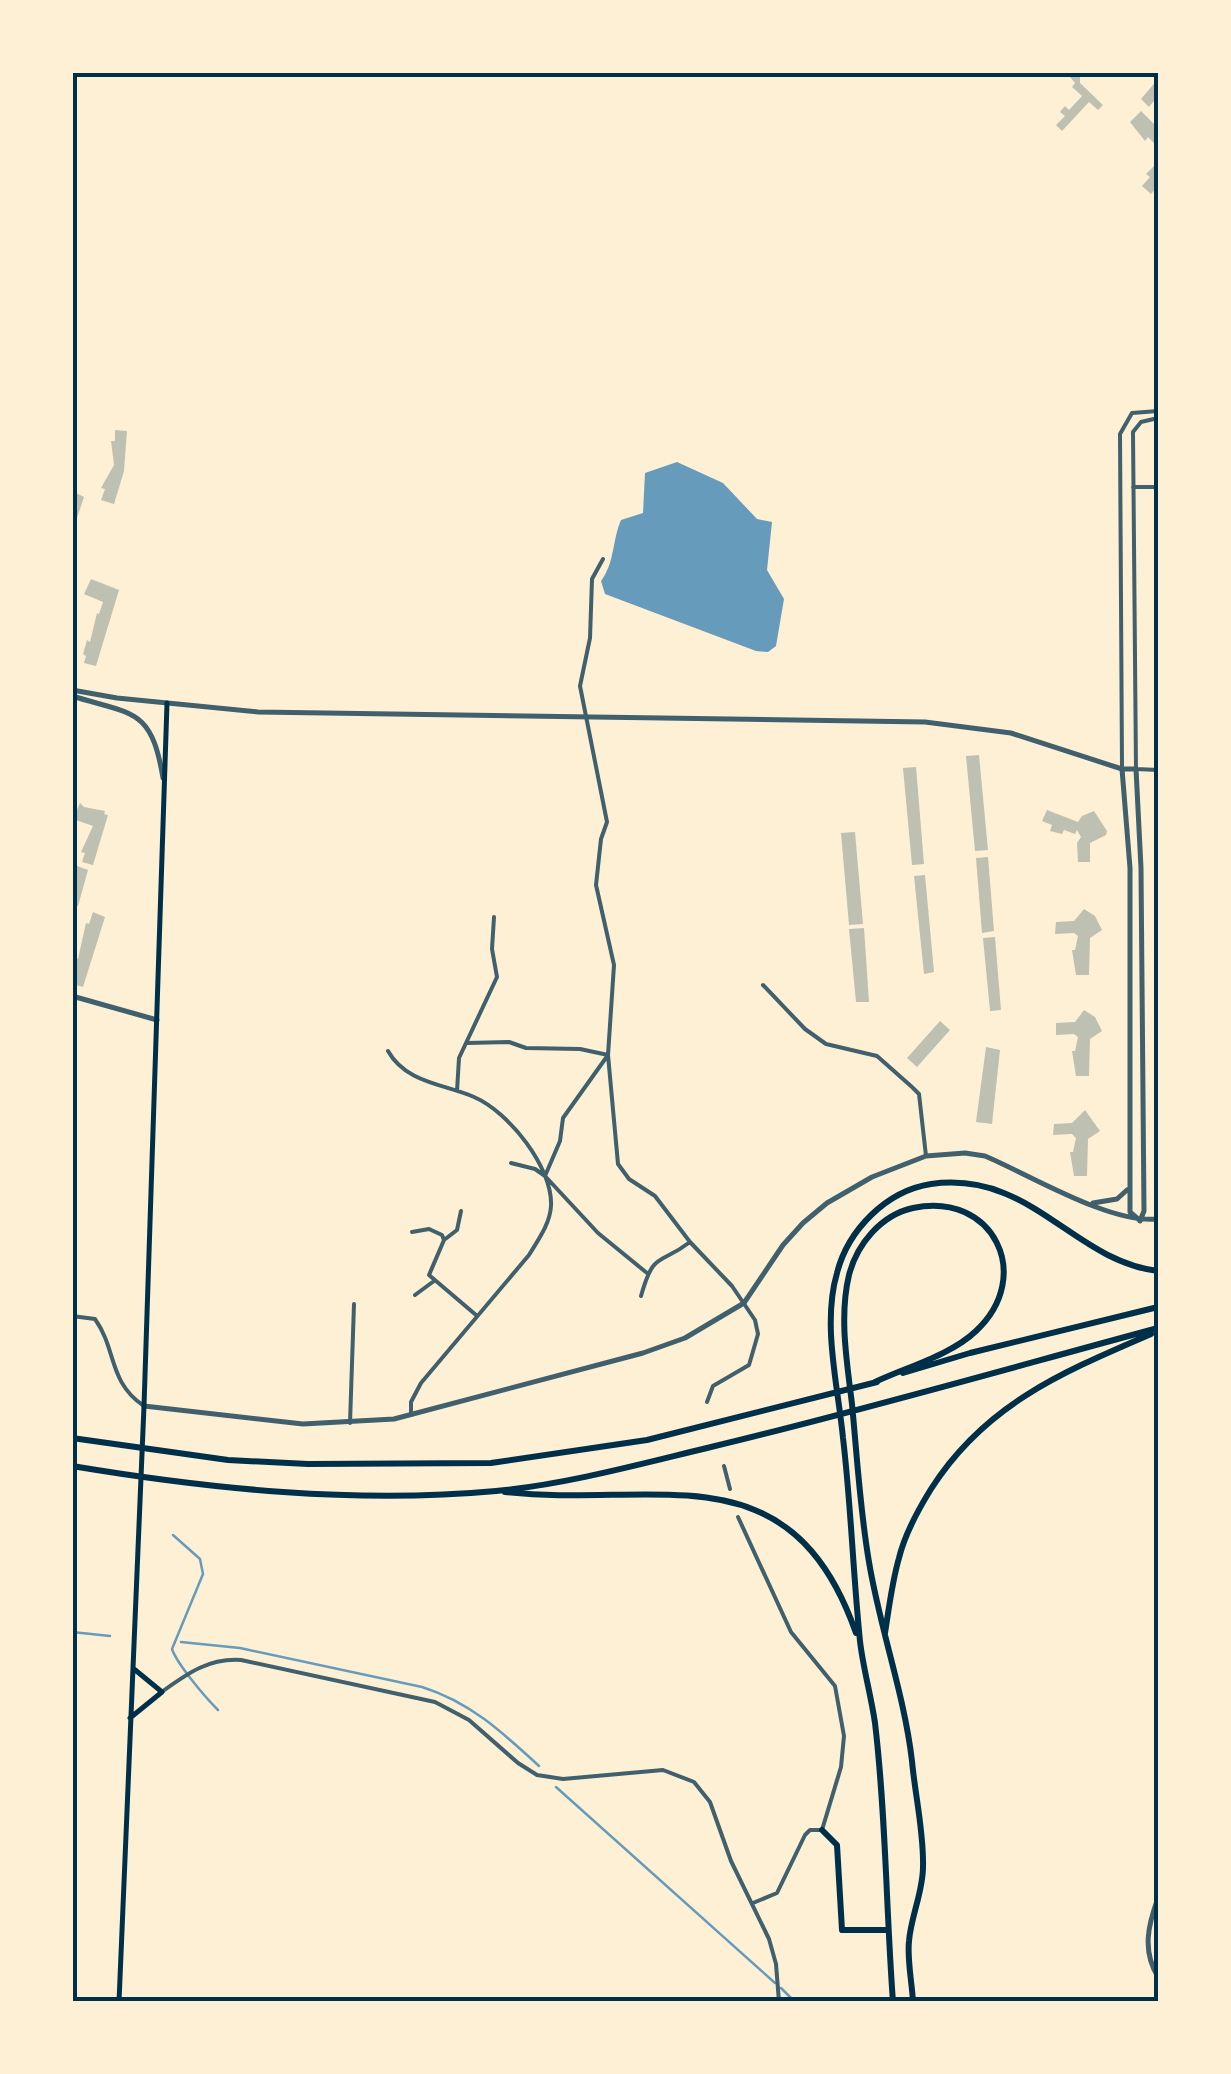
<svg xmlns="http://www.w3.org/2000/svg" width="1231" height="2074" font-family="'Fira Sans Condensed',sans-serif">
<style>
.water{fill:#669bbc}
.lines{fill:none;stroke-linecap:round;stroke-linejoin:round}
.stream{stroke:#669bbc;stroke-width:2.5}
.building{fill:#bec0b2}
.minor{stroke:#3f606c;stroke-width:4}
.tertiary{stroke:#3f606c;stroke-width:5}
.secondary{stroke:#003049;stroke-width:5}
.motorway{stroke:#003049;stroke-width:6}
.neatline{fill:none;stroke:#003049;stroke-width:4}
</style>
<rect width="100%" height="100%" fill="#fdf0d5"/>
<path class="water" d="M677,462L723,483L757,519L772,522L767,570L784,599L776,646L768,652L756,651L605,594L601,581C615,562 612,541 621,520L643,513L645,473Z"/>
<g class="lines">
<path class="stream" d="M173,1535L200,1559L203,1574L172,1649C177,1664 205,1697 218,1710
M72,1632L110,1636
M181,1642L240,1648L422,1687C470,1702 502,1732 539,1766
M556,1787L775,1983
M781,1988L795,2002"/>
</g>
<path class="building" d="M1066,72H1080V83L1103,105L1098,110L1089,102L1062,131L1056,125L1065,116L1060,112L1065,106L1069,110L1082,96L1072,87L1075,83Z
M1158,79V96L1149,107L1141,99Z
M1141,111L1158,128V147L1148,137L1145,141L1130,122Z
M1154,166L1158,170V186L1151,194L1142,186L1150,177L1146,174Z
M115,430L127,431L124,471L114,504L101,500L105,489L101,488L114,465L111,441H115Z
M72,491L84,497L73,530H72Z
M91,579L119,590L96,666L84,663L86,656L83,654L87,640L90,642L97,613L99,614L103,602L84,594Z
M979,755L988,850L975,851L966,756Z
M916,767L924,864L912,865L903,768Z
M80,803L84,807L105,811L104,814L108,815L93,865L82,862L85,853L81,852L93,826L73,819Z
M1047,810L1078,822L1082,816L1094,811L1107,831L1106,835L1090,843V862H1078L1077,843L1081,837L1077,830L1075,834L1064,830L1062,834L1050,831L1052,825L1042,821Z
M855,832L863,924L849,925L841,833Z
M988,857L994,931L982,933L976,858Z
M77,866L88,870L78,906L72,904V879Z
M925,875L934,972L924,974L914,876Z
M1084,909L1095,916L1102,930L1090,938L1089,975H1076L1072,950H1075L1078,936L1074,933L1055,934L1056,922L1074,921Z
M93,912L105,917L83,987L72,984L75,971L72,967L75,958L78,959L86,923L89,924Z
M864,928L869,1002H856L849,929Z
M995,937L1001,1010L990,1011L983,938Z
M1084,1010L1095,1017L1102,1031L1090,1039L1089,1076H1076L1072,1051H1075L1078,1037L1074,1034L1056,1035V1023L1075,1022Z
M940,1021L950,1030L917,1067L907,1058Z
M986,1047L1000,1050L992,1124L976,1122Z
M1085,1110L1100,1131L1088,1139L1087,1176H1074L1070,1152H1073L1076,1138L1072,1134L1053,1135L1054,1124L1072,1123Z"/>
<g class="lines">
<path class="minor" d="M1158,418L1141,422L1133,432L1136,769L1158,770
M1133,487H1158
M603,559L592,579L590,638L580,686L607,822L601,839L596,885L614,965L608,1055L618,1164L629,1179L655,1196L690,1242L732,1286L755,1320L758,1334L749,1365L713,1386L707,1402
M1122,768L1120,434L1132,413L1158,411
M763,985L805,1029L826,1044L877,1056L912,1087
M467,1043L509,1042L526,1048L580,1049L608,1055L563,1118L560,1141L545,1176
M388,1051C406,1083 444,1084 474,1097C509,1112 553,1168 551,1206C550,1224 538,1240 529,1255L421,1383L411,1402V1415
M913,1088L919,1094L926,1156
M457,1091L459,1058L497,977L492,949L494,917
M511,1163L535,1169L545,1176L598,1233L647,1273
M412,1232L429,1229L442,1235L444,1240L429,1275L476,1315
M444,1240L457,1230L461,1211
M415,1295L434,1281
M641,1296C654,1250 659,1266 690,1242
M72,1316L95,1319C117,1350 108,1382 144,1406
M350,1423L354,1304
M724,1466L730,1489
M738,1517L791,1632L835,1686L844,1736L841,1767L822,1830H810L805,1835L777,1893L753,1903
M163,1691C188,1673 209,1658 241,1660L435,1702L469,1720L518,1763L537,1775L563,1779L663,1770L694,1782L710,1802L731,1861L769,1939L776,1964L779,2002"/>
<path class="tertiary" d="M72,690L117,698L258,712L925,722L1011,733L1122,769H1136L1141,868L1144,1211L1140,1221
M72,696C133,715 151,707 163,778
M1122,769L1130,868V1212L1138,1219
M72,996L157,1020
M1093,1203L1117,1199L1127,1190
M144,1406L303,1424L394,1419L643,1353L685,1338L744,1303L783,1245L803,1223L827,1203L872,1177L926,1156L965,1153L985,1156C1032,1176 1110,1224 1158,1219
M1158,1898C1148,1925 1142,1951 1158,1977"/>
<path class="secondary" d="M130,1718L162,1692L134,1669
M119,2002L144,1406L167,703"/>
<path class="motorway" d="M903,1373L970,1353L1158,1307
M875,1382C907,1367 951,1355 976,1331C1035,1276 993,1191 913,1208C881,1215 857,1244 849,1275C839,1317 847,1362 852,1404C857,1456 860,1510 869,1562C880,1629 904,1693 912,1761C915,1795 924,1832 923,1867C923,1892 911,1916 909,1941C907,1960 912,1982 913,2002
M72,1438L228,1460L308,1464L491,1463L647,1440L877,1382
M72,1466C210,1489 356,1504 496,1491C568,1484 640,1464 711,1447C861,1411 1010,1368 1158,1328
M505,1492C655,1509 790,1445 856,1633
M885,1633C889,1608 892,1582 899,1558C905,1533 918,1510 931,1489C985,1404 1063,1372 1151,1334
M822,1830L837,1845L842,1930H888
M893,2002C886,1909 886,1815 875,1723C871,1695 863,1668 860,1641C853,1573 851,1505 843,1438C838,1386 822,1324 837,1273C848,1230 886,1191 931,1184C1031,1170 1073,1261 1158,1271"/>
</g>
<rect width="1231" height="2074" fill="none" stroke="#fdf0d5" stroke-width="150"/>
<rect x="75" y="75" width="1081" height="1924" class="neatline"/>
</svg>
